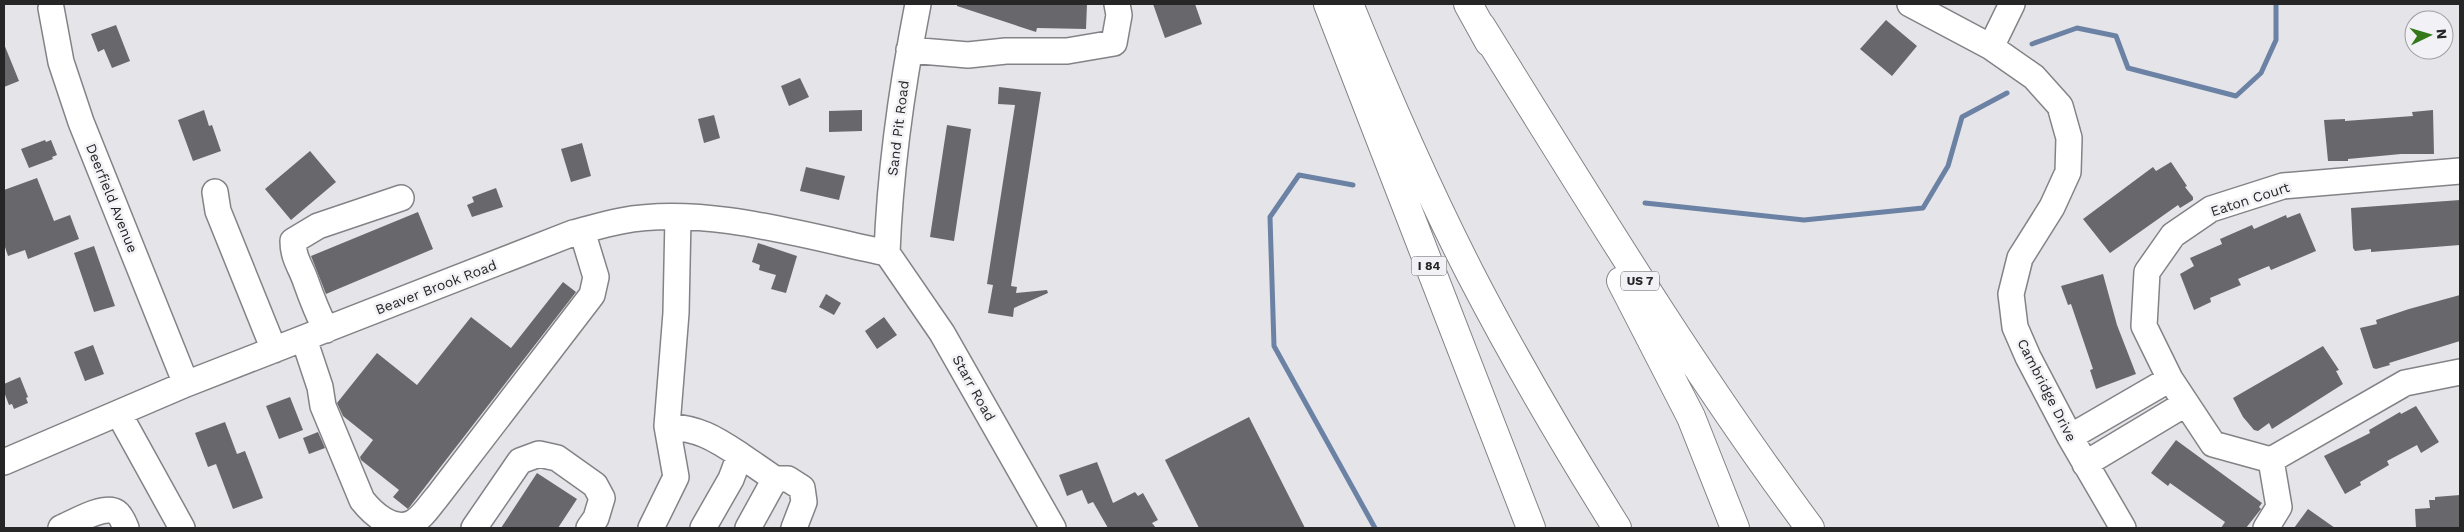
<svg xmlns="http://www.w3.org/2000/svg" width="2464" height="532" font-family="'Work Sans',sans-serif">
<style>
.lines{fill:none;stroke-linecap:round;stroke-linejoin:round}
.stream{stroke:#6b82a5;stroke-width:5}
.building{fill:#68686c}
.minor-casing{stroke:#838387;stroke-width:28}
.highway-casing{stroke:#838387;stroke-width:30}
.minor{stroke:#fff;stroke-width:25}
.highway{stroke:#fff;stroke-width:28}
.labels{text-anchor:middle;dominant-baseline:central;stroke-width:5;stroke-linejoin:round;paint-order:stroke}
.shield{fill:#f2f2f6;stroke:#636365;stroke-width:1}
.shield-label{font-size:12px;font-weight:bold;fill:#262627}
.street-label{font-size:14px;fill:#262627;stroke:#f2f2f6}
</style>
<rect width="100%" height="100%" fill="#e5e5e9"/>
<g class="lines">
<path class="stream" d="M2032,44L2077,28L2116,36L2128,68L2236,96L2261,73L2276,40V4
M1353,185L1299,175L1270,217L1274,346L1375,528
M1645,203L1804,220L1923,208L1948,166L1962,117L2007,93"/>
</g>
<path class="building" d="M957,4H1087L1086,29L1037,28L1036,32L957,6Z
M1153,4H1195L1202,24L1165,38Z
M1886,20L1917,46L1892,76L1860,49Z
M116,25L130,61L112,68L104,49L98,52L91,34Z
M4,44L19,81L4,87Z
M800,78L809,97L789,106L781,86Z
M999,87L1041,92L1011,286L1017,287L1016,293L1047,290L1048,293L1014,308L1013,317L988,313L993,285L987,284L1015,105L998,104Z
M204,110L209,126L212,125L221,151L193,161L178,120Z
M862,110V131L829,132V111Z
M2433,110L2434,154H2401L2348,159V161H2328L2324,120L2345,119V121L2413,116L2412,112Z
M714,115L720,138L704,143L698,119Z
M947,125L971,129L954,241L930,237Z
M45,140L46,142L51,140L57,155L52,157L53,159L29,168L21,149Z
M582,143L591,176L571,182L561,149Z
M310,151L336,182L291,220L265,189Z
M2171,162L2187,186L2185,187L2193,197V200L2180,208L2178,205L2110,253L2083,219L2153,167L2156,171Z
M806,167L845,176L839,200L800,191Z
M37,178L54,221L70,215L79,239L28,259L25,250L8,256L4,244V190Z
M496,188L503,207L472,217L467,205L474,202L472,197Z
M2460,200V245L2371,252V249L2355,251L2353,248L2351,208Z
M418,212L433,249L326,294L311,256Z
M2300,213L2316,251L2271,270L2269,266L2238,279L2241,285L2210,298L2211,302L2194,310L2180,274L2194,266L2190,258L2222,244L2220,239L2252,225L2254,229L2286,215L2287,218Z
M758,243L797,256L786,293L771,289L776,275L759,270L760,265L752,262Z
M94,246L115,306L94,312L74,253Z
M2103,274L2117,325L2136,374L2096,389L2090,370L2093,369L2071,304L2068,305L2061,286Z
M563,282L576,292L408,509L393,497L399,490L361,460L360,457L373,440L343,416L337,403L377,353L417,385L471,317L511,348Z
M826,294L841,303L834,315L819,307Z
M2460,295V341L2389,363L2390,365L2376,369L2373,368L2360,328L2377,324L2376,320L2409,309Z
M884,317L897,335L877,349L865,331Z
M93,345L104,374L85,381L74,352Z
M2323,346L2339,370L2336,371L2343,384L2272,429L2269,423L2258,431L2254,430L2243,417L2233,398Z
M20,377L28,397L26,398L28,403L14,409L12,404L9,405L4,392V384Z
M290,397L303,430L279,439L266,406Z
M2416,406L2439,442L2421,453L2417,445L2404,452L2387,461L2389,465L2360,482L2361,485L2345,494L2324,456L2370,433L2369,430L2400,412L2401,414Z
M1249,417L1305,528H1199L1165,460Z
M225,422L237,454L245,451L263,498L233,509L216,464L208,467L195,433Z
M318,432L325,448L309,454L303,438Z
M2176,440L2262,503L2259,507L2261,509L2246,528H2221L2225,522L2170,483L2168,486L2151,473Z
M1097,462L1113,503L1135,492L1138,496L1143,493L1158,520L1152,523L1156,528H1108L1093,502L1088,504L1082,490L1067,496L1059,475Z
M537,473L577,499L558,528H501Z
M2460,495V528H2416L2415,509L2430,508L2429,500H2435V497Z
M2308,509L2335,528H2294Z"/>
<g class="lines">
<defs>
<path id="minor" d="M1910,4L1991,47L2034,77L2060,106L2069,138L2068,172L2052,207L2020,258L2011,294L2015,327L2028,357L2070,437L2123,528
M51,8L61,62L81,122L186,384
M1991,47L2012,4
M909,50L968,55L1006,51H1067L1114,43L1119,15L1117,4
M2460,171L2283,186L2211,209L2173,235L2147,272L2144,326L2170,379L2213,444L2271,460L2405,383L2460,372
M215,192L218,211L274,350
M887,253L942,333L1053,528
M887,253C890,169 902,86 918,4
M326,330C318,314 312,299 306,282C301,267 293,258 293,241L318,226L401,198
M304,339L320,387L323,406L362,500C373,514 393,532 412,523C422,518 430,505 437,497L592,295L596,277L582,231
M119,414L182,528
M667,426C699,429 713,437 740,455L731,479L703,528
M2070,437L2170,379
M740,455L775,479L748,528
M4,462L186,384L573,233C589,229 605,224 621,221C705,205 805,236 887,253
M2085,464L2185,404
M775,479H788L802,488L804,502L794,528
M61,528C73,523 105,504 116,512C121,515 124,523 126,528
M474,528L520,461L539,454L557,458L595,485L602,498L596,518L589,528
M651,528L676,477L667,426L676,313L678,218
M2266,528L2279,507L2271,460"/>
<path id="highway" d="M1328,4L1531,528
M1349,4C1386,95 1425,185 1470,273C1515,360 1565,445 1617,528
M1468,4L1489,42
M1481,26C1587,196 1691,368 1810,528
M1621,281L1691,417L1735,528"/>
</defs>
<use href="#minor" class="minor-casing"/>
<use href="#highway" class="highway-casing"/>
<use href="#minor" class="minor"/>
<use href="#highway" class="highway"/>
</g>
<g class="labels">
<g class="shield">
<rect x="1411.5" y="256.5" width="35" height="19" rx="4"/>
<rect x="1621" y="271.5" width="38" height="19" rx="4"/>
</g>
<g class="shield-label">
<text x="1429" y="266">I 84</text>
<text x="1640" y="281">US 7</text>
</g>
<g class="street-label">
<text transform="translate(898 128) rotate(-83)">Sand Pit Road</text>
<text transform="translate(112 198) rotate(68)">Deerfield Avenue</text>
<text transform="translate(2250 199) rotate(-18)">Eaton Court</text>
<text transform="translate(436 287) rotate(-21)">Beaver Brook Road</text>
<text transform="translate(974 388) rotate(61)">Starr Road</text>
<text transform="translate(2047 390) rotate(63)">Cambridge Drive</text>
</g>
</g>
<rect width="2464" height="532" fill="none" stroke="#262627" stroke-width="10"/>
<g transform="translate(2429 35) rotate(85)"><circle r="24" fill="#f2f2f6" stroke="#a0a0a3"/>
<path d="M0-4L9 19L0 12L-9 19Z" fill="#337819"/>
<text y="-8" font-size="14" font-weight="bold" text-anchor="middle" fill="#262627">N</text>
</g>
</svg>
